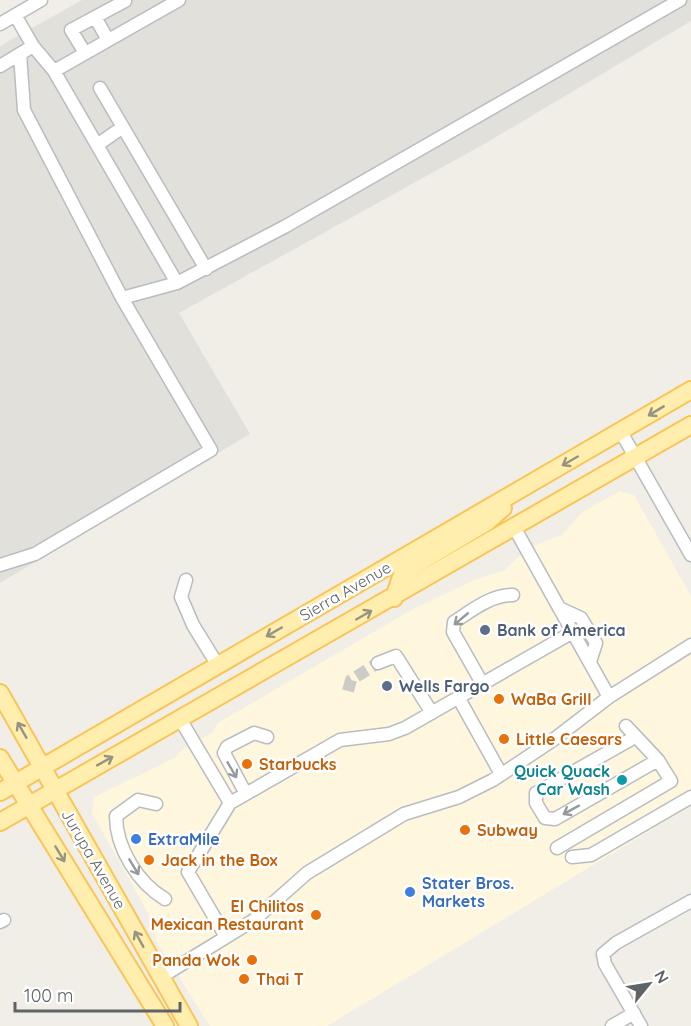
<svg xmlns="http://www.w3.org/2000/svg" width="691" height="1026" font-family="Quicksand,sans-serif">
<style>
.commercial{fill:#fff6de}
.industrial{fill:#e2e0db}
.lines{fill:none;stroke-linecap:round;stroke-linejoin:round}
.minor-tunnel{stroke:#cccbc7;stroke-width:12;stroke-dasharray:12 6;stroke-linecap:butt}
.minor-casing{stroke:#b9bcc1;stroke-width:15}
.major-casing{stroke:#fac557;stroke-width:20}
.minor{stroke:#fff;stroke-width:12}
.major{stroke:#ffeeae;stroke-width:16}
.oneway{stroke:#969480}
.oneway2{stroke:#969a9d}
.service-dot{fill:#5c6f8a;stroke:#fff;stroke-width:2}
.food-dot{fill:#e8710a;stroke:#fff;stroke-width:2}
.culture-dot{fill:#0f9aa8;stroke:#fff;stroke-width:2}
.shop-dot{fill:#3f7fe0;stroke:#fff;stroke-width:2}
.labels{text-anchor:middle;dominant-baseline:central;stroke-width:5;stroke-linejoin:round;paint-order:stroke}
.street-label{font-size:16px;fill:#5e6368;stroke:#fff}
.service-label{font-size:16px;font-weight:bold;fill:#4e5e75;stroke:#fff;text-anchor:start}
.food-label{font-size:16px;font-weight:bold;fill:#c56008;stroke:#fff;text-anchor:start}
.culture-label{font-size:16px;font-weight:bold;fill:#0d838f;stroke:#fff;text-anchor:end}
.shop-label{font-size:16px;font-weight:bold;fill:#366cbe;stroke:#fff;text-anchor:start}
</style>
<rect width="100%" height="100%" fill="#f1eee7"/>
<path class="commercial" d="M620,491L634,495L691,596V806L327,1026H210L156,940L148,913L92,813L94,797L176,757L182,750L213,732L218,723L413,609L474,580L505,570L517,558L536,545L562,535L582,512Z"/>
<path class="industrial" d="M82,0H691V21L486,143L179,313L250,434L0,583V46Z"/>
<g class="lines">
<path class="minor-tunnel" d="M348,691L351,680L378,663"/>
<defs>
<path id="minor" d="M95,17L108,40
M0,24L41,0
M33,46L54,71L179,0
M85,53L71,30L125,1
M20,54L24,110L122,298L177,283
M0,66L33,46L15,15
M54,71L177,283L286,226L680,0
M100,88L206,269
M97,145L123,127
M621,432L691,555
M514,527L609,697
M0,565L35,554L211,450L122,298
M186,580L181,597L193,625L217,664
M559,608L581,618L596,643L590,662
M378,663L396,656L432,713
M482,683L453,632L454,622C472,610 491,595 513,595
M458,697L501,774
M180,719L230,803
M635,737L536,793V803L545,818L555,819L658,760
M246,794L224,753L227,747L254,733L267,737
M156,804L138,800L116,816C116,848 138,883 165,899
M557,848L671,781L658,760L626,726
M572,857L591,855L691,797
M0,922L4,920
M226,937L188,872L230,803L340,740L389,734L405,728L573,632
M161,977L254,920L307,873L404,814L459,797L493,780L553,740L609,697L691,645
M612,1026L634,1013
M641,1026L605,964L603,954L616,943L691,901"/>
<path id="major" d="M394,598L401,577L408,569L487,522L503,508
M0,693L189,1026
M0,758L165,1026
M0,792L691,390
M0,822L691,425"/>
</defs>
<use href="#minor" class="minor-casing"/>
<use href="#major" class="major-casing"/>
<use href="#minor" class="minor"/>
<use href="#major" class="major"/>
</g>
<defs><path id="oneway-shaft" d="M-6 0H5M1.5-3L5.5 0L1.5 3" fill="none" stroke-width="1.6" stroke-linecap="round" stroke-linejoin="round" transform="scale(1.5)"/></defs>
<g class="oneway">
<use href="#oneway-shaft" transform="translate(656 411) rotate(149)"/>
<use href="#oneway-shaft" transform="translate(570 461) rotate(150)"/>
<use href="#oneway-shaft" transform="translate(364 615) rotate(-30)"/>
<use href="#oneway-shaft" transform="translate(274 632) rotate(150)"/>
<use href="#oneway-shaft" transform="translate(22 730) rotate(-120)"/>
<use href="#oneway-shaft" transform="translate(105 761) rotate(-29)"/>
<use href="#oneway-shaft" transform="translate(60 854) rotate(59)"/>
<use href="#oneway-shaft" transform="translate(139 939) rotate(-119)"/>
</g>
<g class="oneway2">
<use href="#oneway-shaft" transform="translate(461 619) rotate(140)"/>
<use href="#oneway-shaft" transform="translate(232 770) rotate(60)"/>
<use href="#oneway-shaft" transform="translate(571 810) rotate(151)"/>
<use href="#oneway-shaft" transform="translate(134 867) rotate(59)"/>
</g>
<g class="service-dot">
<circle cx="485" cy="630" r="6"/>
<circle cx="387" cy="686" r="6"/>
</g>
<g class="food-dot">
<circle cx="499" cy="699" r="6"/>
<circle cx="504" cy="739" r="6"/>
<circle cx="247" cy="764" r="6"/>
<circle cx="465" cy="830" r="6"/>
<circle cx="149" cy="860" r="6"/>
<circle cx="316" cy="915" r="6"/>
<circle cx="252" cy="960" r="6"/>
<circle cx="244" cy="979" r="6"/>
</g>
<circle class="culture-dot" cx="622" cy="780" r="6"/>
<g class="shop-dot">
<circle cx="136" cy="839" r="6"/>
<circle cx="410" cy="892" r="6"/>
</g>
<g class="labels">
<g class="street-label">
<text transform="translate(345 591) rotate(-30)">Sierra Avenue</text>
<text transform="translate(94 859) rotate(60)">Jurupa Avenue</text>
</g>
<g class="service-label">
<text x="497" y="630">Bank of America</text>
<text x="399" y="686">Wells Fargo</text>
</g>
<g class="food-label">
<text x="511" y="699">WaBa Grill</text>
<text x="516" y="739">Little Caesars</text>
<text x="259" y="764">Starbucks</text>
<text x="477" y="830">Subway</text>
<text x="161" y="860">Jack in the Box</text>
<text x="304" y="906" text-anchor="end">El Chilitos<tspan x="304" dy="18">Mexican Restaurant</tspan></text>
<text x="240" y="960" text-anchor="end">Panda Wok</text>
<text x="256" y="979">Thai T</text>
</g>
<g class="culture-label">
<text x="610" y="771">Quick Quack<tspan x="610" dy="18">Car Wash</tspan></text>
</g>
<g class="shop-label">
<text x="148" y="839">ExtraMile</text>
<text x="422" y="883">Stater Bros.<tspan x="422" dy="18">Markets</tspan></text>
</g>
</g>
<g transform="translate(649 984) rotate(60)" stroke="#ffffff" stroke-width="4.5" paint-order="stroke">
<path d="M0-4.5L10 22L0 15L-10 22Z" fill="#5e6368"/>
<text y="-9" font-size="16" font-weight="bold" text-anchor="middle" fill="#5e6368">N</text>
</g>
<path d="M15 1002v9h165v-9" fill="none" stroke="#5e6368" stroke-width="3"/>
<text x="24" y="1002" font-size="18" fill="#5e6368" stroke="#ffffff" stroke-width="4.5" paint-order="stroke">100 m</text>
</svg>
